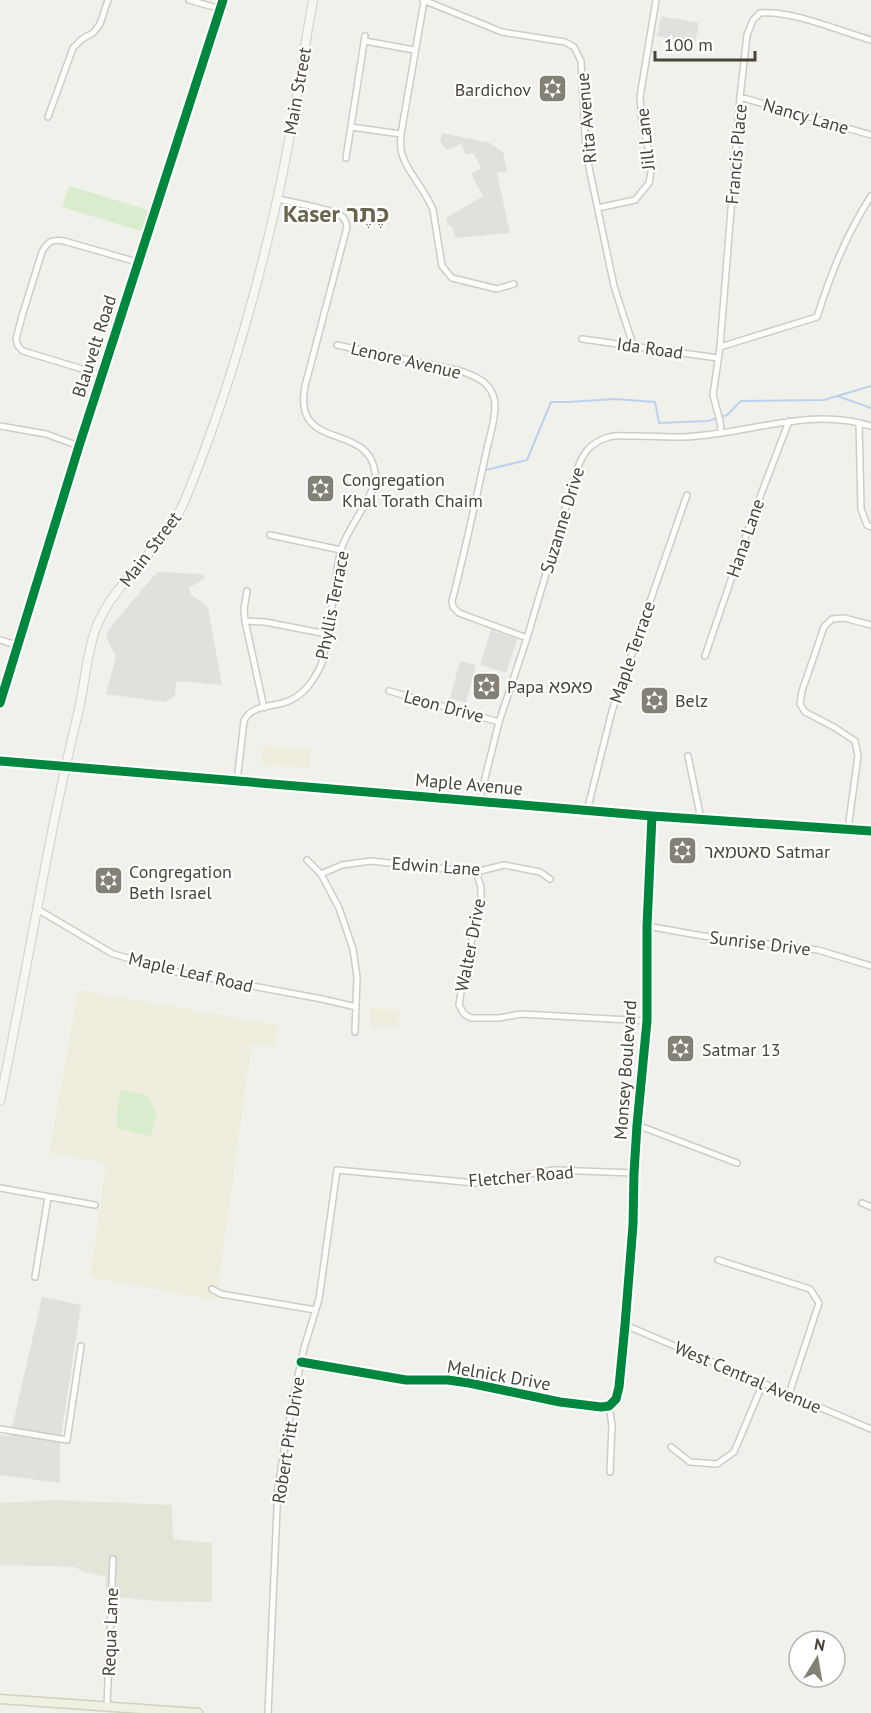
<svg xmlns="http://www.w3.org/2000/svg" width="871" height="1713" font-family="'PT Sans','Noto Sans Hebrew',sans-serif">
<style>
.residential{fill:#e5e4d9}
.education{fill:#efeede}
.green{fill:#d9eccd}
.parking{fill:#e1e0dc}
.lines{fill:none;stroke-linecap:round;stroke-linejoin:round}
.stream{stroke:#bdd1ef;stroke-width:2}
.minor-casing{stroke:#cdccc7;stroke-width:8}
.tertiary-casing{stroke:#cdccc7;stroke-width:10}
.secondary-casing{stroke:#d0d0c3;stroke-width:10}
.primary-casing{stroke:#d3d1b9;stroke-width:11}
.minor{stroke:#fdfdfc;stroke-width:5}
.tertiary{stroke:#fdfdfc;stroke-width:7}
.secondary{stroke:#f7f6f0;stroke-width:8}
.primary{stroke:#f1f0e5;stroke-width:8}
.cycleway-casing{stroke:#fff;stroke-width:13}
.cycleway{stroke:#00873e;stroke-width:9}
.labels{text-anchor:middle;dominant-baseline:central;stroke-width:4.5;stroke-linejoin:round;paint-order:stroke}
.poi-label{font-size:18px;fill:#484537;stroke:#fff;text-anchor:start}
.street-label{font-size:18px;fill:#484537;stroke:#fff}
.district-label{font-size:24px;font-weight:bold;fill:#6b654f;stroke:#fff}
</style>
<rect width="100%" height="100%" fill="#f1f1ec"/>
<path class="residential" d="M55,1500L172,1505L173,1539L212,1543V1602L155,1601L106,1596V1577L82,1571L75,1567L0,1565V1503Z"/>
<path class="education" d="M263,746L311,750L310,768L261,764Z
M78,990L278,1025L274,1046L252,1044L216,1300L90,1277L106,1163L49,1153Z
M370,1009L399,1010V1026H370Z"/>
<path class="green" d="M69,186L155,212L147,233L62,207Z
M120,1089L147,1095L157,1113L151,1136L119,1129L116,1121Z"/>
<path class="parking" d="M661,16L699,23L695,43L657,36Z
M442,133L490,143L503,152L507,171L497,173L510,233L455,238L452,227L448,225L446,218L483,196L471,174L481,168L474,154L471,153L466,155L461,144L446,150L440,141Z
M157,572L202,574L205,578L189,588L191,595L201,601L208,608L222,685L176,681L175,696L164,702L106,694L116,657L106,637L109,629Z
M491,630L517,639L506,673L480,665Z
M460,661L476,665L466,703L450,698Z
M42,1297L81,1305L60,1443V1483L0,1475V1435L10,1436Z"/>
<g class="lines">
<path class="stream" d="M837,396L871,408
M486,470L527,460L551,402H568L615,399L655,402L659,423L708,421L727,415L741,401L824,400L871,386"/>
<defs>
<path id="minor" d="M189,0L221,9
M423,0L502,32L565,42L574,47L581,61L586,153L614,286L633,345
M424,1L401,134C401,139 400,144 401,149C403,168 426,190 433,210L442,266L452,278L497,289L514,284
M365,41L414,50
M740,97L871,135
M48,117L73,48L82,39L93,33L100,24L108,0
M351,127L401,134
M346,158L365,36
M598,208L635,200L649,183L652,166L642,122L640,97L656,0
M582,339L718,358
M337,345L461,371C474,376 488,381 493,395C499,409 489,438 486,453C475,503 465,552 452,601L453,607L459,613L527,638
M720,347L817,317C831,273 846,235 871,196
M102,375L23,351L18,346L16,339L22,316L42,252C48,241 52,239 64,241L137,262
M859,423L861,509L867,525L871,527
M0,426L46,434L79,446
M721,432L720,421L713,395L720,347L740,97L747,35L753,20L760,13C792,10 839,31 871,40
M270,535L341,550
M247,591L244,609L245,621L264,708
M245,621L265,622L327,634
M0,640L17,645
M705,656L752,518L789,421
M389,691L499,722
M0,703L79,446L223,0
M688,756L701,819
M237,781L244,721C252,703 276,708 291,700C307,692 315,678 322,663C327,638 331,612 335,587C337,575 337,562 341,550C347,527 378,494 375,472C368,421 292,453 305,386L347,227C346,222 345,218 340,215C329,209 292,202 277,199
M479,802L499,722L527,638L576,472C583,453 589,443 609,437C616,435 625,436 632,436C649,436 666,437 683,437C746,435 809,406 871,426
M587,811L612,711L687,495
M848,829L858,756L855,741L834,727L805,712L800,704L802,691L824,627L832,619L844,618L871,625
M307,860L321,874L339,908L353,949L357,977L355,1032
M476,872L481,887V901L464,972L459,1005L464,1014L471,1018H499L521,1014L647,1021
M321,874L342,865L371,861L476,872L504,865L540,872L550,879
M37,909L113,954L177,972L322,999L356,1007
M647,926L703,936L818,950L871,966
M637,1125L737,1163
M0,1188L95,1205
M862,1203L871,1207
M718,1260L810,1289L819,1303L789,1394
M35,1277L48,1197
M212,1289L221,1294L315,1310
M625,1325L871,1429
M301,1362L406,1380H448L469,1383L560,1402L601,1407L609,1406L616,1399L619,1387L625,1325L633,1225L634,1173L637,1125L647,1021V926L652,816
M609,1406L612,1425L610,1472
M0,1429L67,1440L81,1346
M671,1447L690,1462L717,1464L734,1452L763,1383
M107,1706L113,1559
M268,1713L278,1486L294,1394L304,1348L319,1299L337,1170L475,1183L554,1170L634,1173"/>
<path id="tertiary" d="M0,761L652,816L871,831"/>
<path id="secondary" d="M0,1101C27,972 47,841 78,713C85,685 86,655 96,628C113,582 166,546 185,500C225,403 254,303 277,200C292,134 301,67 313,0"/>
<path id="primary" d="M0,1699L198,1713"/>
</defs>
<use href="#minor" class="minor-casing"/>
<use href="#tertiary" class="tertiary-casing"/>
<use href="#secondary" class="secondary-casing"/>
<use href="#primary" class="primary-casing"/>
<use href="#minor" class="minor"/>
<use href="#tertiary" class="tertiary"/>
<use href="#secondary" class="secondary"/>
<use href="#primary" class="primary"/>
<defs>
<path id="cycleway" d="M0,703L79,446L223,0
M0,761L652,816L871,831
M301,1362L406,1380H448L469,1383L560,1402L601,1407L609,1406L616,1399L619,1387L625,1325L633,1225L634,1173L637,1125L647,1021V926L652,816"/>
</defs>
<use href="#cycleway" class="cycleway-casing"/>
<use href="#cycleway" class="cycleway"/>
</g>
<defs>
<symbol id="synagogue-square" viewBox="-11 -11 22 22"><rect x="-9" y="-9" width="18" height="18" rx="4" fill="#838176" stroke="#fff"/><path d="M0-6.5L5.6 3.2H-5.6ZM0 6.5L5.6-3.2H-5.6Z" fill="#fff"/></symbol>
</defs>
<g fill-rule="evenodd">
<use href="#synagogue-square" x="536" y="72" width="33" height="33"/>
<use href="#synagogue-square" x="304" y="472" width="33" height="33"/>
<use href="#synagogue-square" x="470" y="670" width="33" height="33"/>
<use href="#synagogue-square" x="638" y="684" width="33" height="33"/>
<use href="#synagogue-square" x="666" y="834" width="33" height="33"/>
<use href="#synagogue-square" x="92" y="864" width="33" height="33"/>
<use href="#synagogue-square" x="664" y="1032" width="33" height="33"/>
</g>
<g class="labels">
<g class="poi-label">
<text x="531" y="89" text-anchor="end">Bardichov</text>
<text x="342" y="479">Congregation<tspan x="342" dy="21">Khal Torath Chaim</tspan></text>
<text x="507" y="686">Papa פאפא</text>
<text x="675" y="700">Belz</text>
<text x="704" y="851">סאטמאר Satmar</text>
<text x="129" y="871">Congregation<tspan x="129" dy="21">Beth Israel</tspan></text>
<text x="702" y="1049">Satmar 13</text>
</g>
<g class="street-label">
<text transform="translate(297 91) rotate(-80)">Main Street</text>
<text transform="translate(806 116) rotate(16)">Nancy Lane</text>
<text transform="translate(586 118) rotate(-95)">Rita Avenue</text>
<text transform="translate(645 139) rotate(-96)">Jill Lane</text>
<text transform="translate(736 154) rotate(-85)">Francis Place</text>
<text transform="translate(94 346) rotate(-72)">Blauvelt Road</text>
<text transform="translate(650 348) rotate(8)">Ida Road</text>
<text transform="translate(406 360) rotate(13)">Lenore Avenue</text>
<text transform="translate(562 520) rotate(-73)">Suzanne Drive</text>
<text transform="translate(745 538) rotate(-71)">Hana Lane</text>
<text transform="translate(150 549) rotate(-53)">Main Street</text>
<text transform="translate(332 605) rotate(-79)">Phyllis Terrace</text>
<text transform="translate(632 652) rotate(-71)">Maple Terrace</text>
<text transform="translate(444 706) rotate(15)">Leon Drive</text>
<text transform="translate(469 784) rotate(5)">Maple Avenue</text>
<text transform="translate(436 866) rotate(4)">Edwin Lane</text>
<text transform="translate(760 943) rotate(7)">Sunrise Drive</text>
<text transform="translate(470 945) rotate(-79)">Walter Drive</text>
<text transform="translate(191 972) rotate(13)">Maple Leaf Road</text>
<text transform="translate(625 1070) rotate(-86)">Monsey Boulevard</text>
<text transform="translate(521 1176) rotate(-5)">Fletcher Road</text>
<text transform="translate(499 1375) rotate(10)">Melnick Drive</text>
<text transform="translate(748 1377) rotate(23)">West Central Avenue</text>
<text transform="translate(288 1440) rotate(-81)">Robert Pitt Drive</text>
<text transform="translate(110 1632) rotate(-88)">Requa Lane</text>
</g>
<g class="district-label">
<text x="336" y="213">Kaser כֶּתֶר</text>
</g>
</g>
<g transform="translate(817 1659) rotate(11)"><circle r="28" fill="#ffffff" stroke="#b6b5af" stroke-width="1.5"/>
<path d="M0-4.5L10 22L0 15L-10 22Z" fill="#838176"/>
<text y="-9" font-size="16" font-weight="bold" text-anchor="middle" fill="#484537">N</text>
</g>
<path d="M655 51v9h100v-9" fill="none" stroke="#484537" stroke-width="3"/>
<text x="664" y="51" font-size="18" fill="#484537" stroke="#ffffff" stroke-width="4.5" paint-order="stroke">100 m</text>
</svg>
